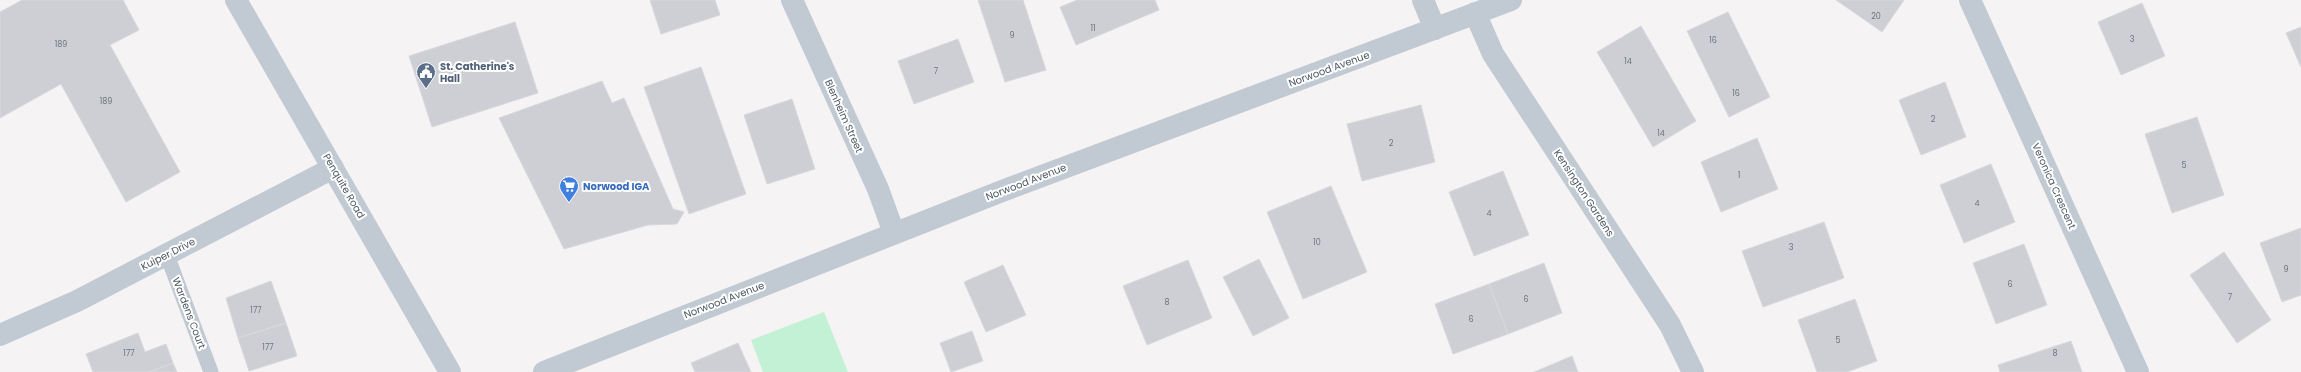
<svg xmlns="http://www.w3.org/2000/svg" width="2301" height="372" font-family="Poppins,sans-serif">
<style>
.green{fill:#c3f1d5}
.building{fill:#cdcfd5;stroke:#d7d9de}
.lines{fill:none;stroke-linecap:round;stroke-linejoin:round}
.service{stroke:#c1cad2;stroke-width:15}
.minor{stroke:#c1cad2;stroke-width:22}
.tertiary{stroke:#c1cad2;stroke-width:22}
.labels{text-anchor:middle;dominant-baseline:central;stroke-width:4;stroke-linejoin:round;paint-order:stroke}
.number-label{font-size:8px;fill:#6b747e}
.service-label{font-size:10px;font-weight:bold;fill:#4e5e75;stroke:#fff;text-anchor:start}
.street-label{font-size:10px;fill:#4a5661;stroke:#fff}
.shop-label{font-size:10px;font-weight:bold;fill:#366cbe;stroke:#fff;text-anchor:start}
</style>
<rect width="100%" height="100%" fill="#f5f3f3"/>
<path class="green" d="M824,312L848,372H763L751,340Z"/>
<path class="building" d="M22,0H123L139,30L110,45L180,172L126,202L61,84L0,118V12Z
M650,0H715L720,15L661,34Z
M978,0H1023L1046,70L1005,82Z
M1077,0H1155L1159,10L1076,45L1060,7Z
M1836,0H1904L1882,32Z
M2142,3L2165,56L2121,75L2098,22Z
M1728,12L1770,97L1729,117L1687,31Z
M515,22L538,93L432,127L409,56Z
M1641,26L1696,121L1653,147L1597,52Z
M2301,27V67L2286,33Z
M958,39L974,82L914,104L898,61Z
M701,67L746,194L689,214L644,87Z
M602,81L612,103L624,98L673,209L684,212L677,224L648,225L564,249L499,118Z
M1945,82L1966,137L1921,155L1899,100Z
M792,99L815,169L767,184L744,115Z
M1421,105L1435,162L1362,181L1347,124Z
M2197,117L2224,195L2172,213L2145,134Z
M1757,138L1778,189L1721,212L1701,162Z
M1991,164L2015,222L1964,243L1940,185Z
M1503,171L1529,235L1474,256L1449,192Z
M1331,186L1367,272L1303,299L1267,212Z
M1824,222L1844,278L1763,307L1742,251Z
M2301,228V295L2282,302L2260,243Z
M2024,244L2047,305L1996,324L1973,263Z
M2224,252L2271,320L2237,343L2190,275Z
M1259,259L1289,318L1253,336L1223,277Z
M1188,260L1212,318L1147,345L1123,286Z
M1544,263L1562,313L1508,334L1489,284Z
M1003,265L1026,315L986,332L964,282Z
M271,281L286,323L238,338L226,298Z
M1489,284L1508,334L1453,354L1435,304Z
M1855,299L1877,361L1847,372H1817L1798,320Z
M286,323L297,356L249,371L238,338Z
M972,331L983,361L951,372L940,343Z
M138,333L145,352L166,344L173,363L149,372H93L86,354Z
M2071,341L2082,372H2000L1998,365Z
M738,343L751,372H695L691,363Z
M1572,356L1578,372H1534Z
M173,363L177,372H149Z"/>
<g class="lines">
<path class="service" d="M167,255L211,372"/>
<path class="minor" d="M792,0L878,189L894,233
M1423,0L1435,29
M1970,0L2138,372
M1475,13L1493,54L1670,325L1693,372
M0,335L77,301L333,168
M544,372L997,193L1511,0"/>
<path class="tertiary" d="M236,0L450,372"/>
</g>
<defs>
<symbol id="civic-pin" viewBox="-11 -11 22 30"><path d="M0 17L-7.5 6A9.5 9.5 0 1 1 7.5 6Z" fill="#5c6f8a" stroke="#fff"/><path d="M-.6-6.5H3V-4.5H.6V-3L4-1V1h2V6H-6V1h2V-1L-.6-3ZM-1.2 2.5V6h2.4V2.5Z" fill="#fff"/></symbol>
<symbol id="supermarket-pin" viewBox="-11 -11 22 30"><path d="M0 17L-7.5 6A9.5 9.5 0 1 1 7.5 6Z" fill="#3f7fe0" stroke="#fff"/><path d="M-6-5.5h2.5l.6 2H6L4.5 2H-2.5L-4.4-4H-6ZM-1.5 3.2a1.3 1.3 0 1 0 .1 0ZM3 3.2a1.3 1.3 0 1 0 .1 0Z" fill="#fff"/></symbol>
</defs>
<g fill-rule="evenodd">
<use href="#civic-pin" x="415" y="61" width="22" height="30"/>
<use href="#supermarket-pin" x="558" y="175" width="22" height="30"/>
</g>
<g class="labels">
<g class="number-label">
<text x="1876" y="16">20</text>
<text x="1093" y="28">11</text>
<text x="1012" y="35">9</text>
<text x="2132" y="39">3</text>
<text x="1713" y="40">16</text>
<text x="61" y="44">189</text>
<text x="1628" y="61">14</text>
<text x="936" y="71">7</text>
<text x="1736" y="93">16</text>
<text x="106" y="101">189</text>
<text x="1933" y="119">2</text>
<text x="1661" y="133">14</text>
<text x="1391" y="143">2</text>
<text x="2184" y="165">5</text>
<text x="1739" y="175">1</text>
<text x="1977" y="203">4</text>
<text x="1489" y="213">4</text>
<text x="1317" y="242">10</text>
<text x="1791" y="247">3</text>
<text x="2286" y="269">9</text>
<text x="2010" y="284">6</text>
<text x="2230" y="297">7</text>
<text x="1526" y="299">6</text>
<text x="1167" y="302">8</text>
<text x="256" y="310">177</text>
<text x="1471" y="319">6</text>
<text x="1838" y="340">5</text>
<text x="268" y="347">177</text>
<text x="129" y="353">177</text>
<text x="2055" y="353">8</text>
</g>
<g class="service-label">
<text x="440" y="66">St. Catherine's<tspan x="440" dy="12">Hall</tspan></text>
</g>
<g class="street-label">
<text transform="translate(1329 69) rotate(-20)">Norwood Avenue</text>
<text transform="translate(844 116) rotate(66)">Blenheim Street</text>
<text transform="translate(1026 182) rotate(-21)">Norwood Avenue</text>
<text transform="translate(344 186) rotate(60)">Penquite Road</text>
<text transform="translate(2054 186) rotate(66)">Veronica Crescent</text>
<text transform="translate(1584 193) rotate(57)">Kensington Gardens</text>
<text transform="translate(168 254) rotate(-27)">Kuiper Drive</text>
<text transform="translate(724 300) rotate(-21)">Norwood Avenue</text>
<text transform="translate(189 313) rotate(69)">Wardens Court</text>
</g>
<g class="shop-label">
<text x="583" y="186">Norwood IGA</text>
</g>
</g>
</svg>
